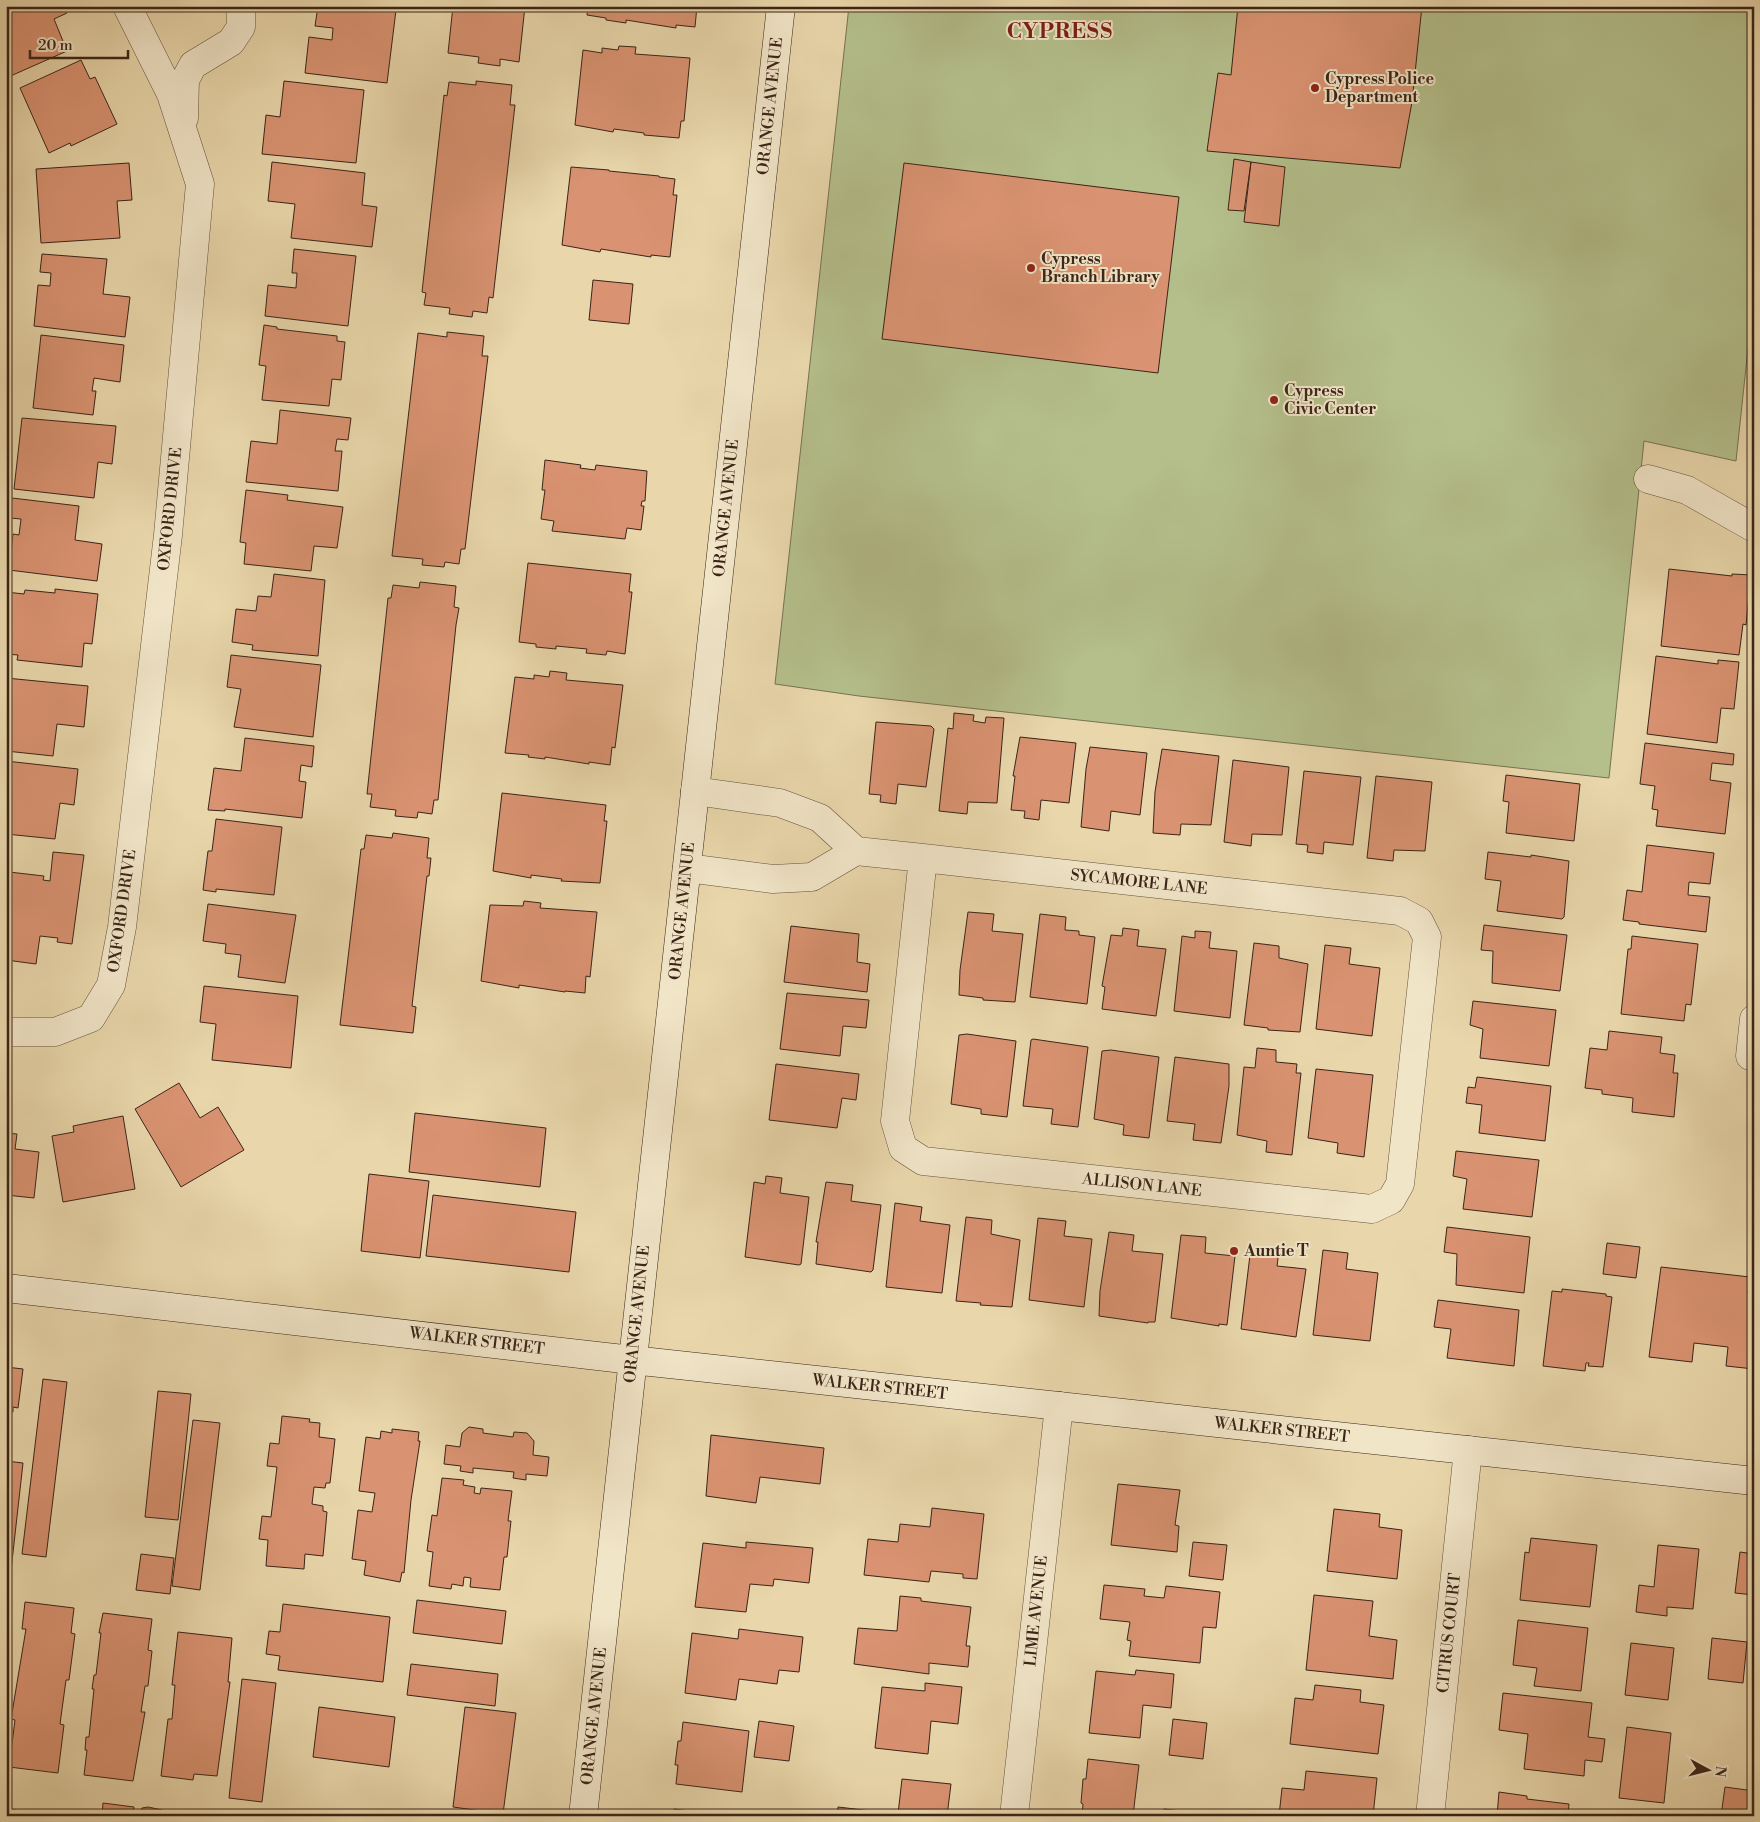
<svg xmlns="http://www.w3.org/2000/svg" width="1760" height="1822" font-family="'Libre Bodoni',serif">
<style>
.green{fill:#b4bf8b;stroke:#787252}
.building{fill:#da9372;stroke:#3b2418}
.lines{fill:none;stroke-linecap:round;stroke-linejoin:round}
.street-casing{stroke:#66513d;stroke-width:29}
.secondary-casing{stroke:#3b2418;stroke-width:29}
.street{stroke:#f1e5c8;stroke-width:28}
.secondary{stroke:#f1e5c8;stroke-width:28}
.poi-dot{fill:#8f2418;stroke:#f1e5c8;stroke-width:2}
.labels{text-anchor:middle;dominant-baseline:central;stroke-width:4;stroke-linejoin:round;paint-order:stroke}
.poi-label{font-size:16px;font-weight:bold;fill:#3b2418;stroke:#f1e5c8;text-anchor:start}
.street-label{font-size:16px;fill:#3b2418;stroke:#f1e5c8}
.district-label{font-size:21px;font-weight:bold;letter-spacing:1px;fill:#7a1f14;stroke:#f1e5c8}
</style>
<rect width="100%" height="100%" fill="#e9d7ab"/>
<filter id="stains"><feTurbulence type="fractalNoise" baseFrequency=".004" numOctaves="4"/><feColorMatrix values="0 0 0 0 .2 0 0 0 0 .09 0 0 0 0 .02 0 0 0 .5 -.17"/></filter>
<radialGradient id="worn" r=".72"><stop offset=".6" stop-color="#630" stop-opacity="0"/><stop offset="1" stop-color="#630" stop-opacity=".3"/></radialGradient>
<path class="green" d="M849,6H1754V292L1736,461L1644,441L1609,778L859,696L775,684Z"/>
<path class="building" d="M6,6H64L67,13L54,19L67,51L6,78Z
M318,6H369L396,10L387,83L305,73L309,37L332,40L333,28L315,26Z
M453,6H525L519,62L500,59V66L478,63L479,57L448,53Z
M588,6H697L695,27L676,25V28L626,20V23L606,20V18L587,15Z
M1238,6H1422L1412,102L1400,168L1207,151L1218,73L1231,75Z
M619,46L636,47L635,54L690,58L684,121H681L679,138L644,135V133L614,129L613,132L575,125L583,50L602,53V48L618,50Z
M81,60L90,79L95,77L117,124L71,146L70,143L49,153L20,88Z
M284,81L364,90L356,163L262,154L266,115L280,117Z
M476,81L512,85L510,105H515L493,298L489,297L487,313L473,311L472,317L449,314L450,308L424,305L426,293L422,292L444,95L447,96L449,82L476,85Z
M1234,159L1251,162L1244,211L1228,210Z
M272,162L365,173L362,205L377,207L372,247L291,238L295,204L268,201Z
M1251,162L1285,167L1279,226L1244,222Z
M129,163L132,200L117,201L120,238L41,243L36,169Z
M904,163L1179,197L1158,373L882,339Z
M571,167L609,170V171L659,176V177L675,179L673,195H677L670,257L651,255V257L601,249L600,252L562,245Z
M294,249L356,256L348,326L265,316L268,285L296,288L297,273H292Z
M42,254L107,259L103,294L130,297L125,337L34,326L38,285L50,286L51,273L40,272Z
M593,280L633,284L629,324L589,320Z
M264,325L277,327V329L337,336V341L345,342L341,380L332,379L329,406L262,400L266,366L259,365Z
M447,332L484,336L482,356H488L465,549H461L459,564L445,562L444,567L422,565L423,559L392,556L418,333L447,337Z
M41,335L124,345L120,382L94,378L92,391H96L93,415L33,408Z
M280,410L351,418L348,440L337,439L335,451H342L338,491L246,482L251,441L277,444Z
M22,418L116,426L112,464L98,462L94,498L14,489Z
M545,460L581,465L580,468L595,470L596,465L647,471L645,501H642L641,506H644L641,530L627,528L625,539L552,531L554,521L541,519L545,490H542Z
M246,490L288,495L287,500L343,507L337,548L314,546L311,571L244,564L246,543L240,542Z
M12,498L79,506L75,540L102,544L97,581L9,570L13,534L19,535L21,519L10,518Z
M528,563L631,574L629,592H632L625,654L607,651L606,655L586,653L587,649L556,646V649L536,647V644L519,642Z
M1669,569L1732,576V574L1751,575L1746,625L1743,624L1739,655L1661,646Z
M274,574L325,580L318,656L252,650L253,645L232,642L236,609L256,611L258,596L271,597Z
M420,582L456,586L454,607L459,608L456,625L438,800H434L432,814L418,812L417,818L395,816L396,810L370,807L372,794H367L388,598H391L393,585L419,588Z
M55,589L98,594L92,644L84,643L82,667L17,660L18,655L6,654V592L24,594L25,590L55,593Z
M231,655L321,665L313,737L234,727L241,689L227,687Z
M1656,656L1718,664V660L1739,662L1734,709L1721,708L1717,743L1647,734Z
M550,671L567,673L566,680L623,685L615,748L612,747L610,765L589,762V764L545,757V759L528,757L529,755L505,753L515,677L534,679V675L549,677Z
M6,678L88,686L84,727L57,724L53,756L6,751Z
M954,713L974,715L973,721L985,723L986,717L1004,718L997,803L968,802L967,814L939,811L948,728L953,729Z
M876,722L931,726L934,729L926,787L898,784L896,804L880,802L881,795L869,794Z
M1020,737L1076,743L1069,803L1041,800L1039,820L1024,818L1025,811L1011,810L1015,776H1013Z
M245,738L314,746L312,767L301,765L299,781L306,782L302,818L225,809V811L208,810L214,768L241,771Z
M1645,743L1734,754L1733,765L1712,763L1710,780L1731,783L1725,834L1656,826L1658,810L1652,809L1655,786L1640,784Z
M1090,747L1147,753L1140,815L1111,811L1109,831L1081,827L1086,769Z
M1162,749L1219,756L1211,825L1181,824L1180,835L1153,833L1155,792Z
M1233,760L1289,767L1282,835L1252,834L1251,846L1224,842Z
M6,761L78,769L74,805L60,803L55,839L6,834Z
M1304,771L1361,777L1353,845L1324,842L1323,854L1307,852L1308,845L1296,844Z
M1506,775L1580,784L1574,841L1506,833L1509,802L1503,801Z
M1376,776L1432,782L1425,851L1394,850L1393,861L1367,858Z
M502,793L606,805L604,821H607L600,883L561,881L562,879L531,875V878L493,871Z
M216,819L282,827L274,895L216,889V892L203,890L208,851H212Z
M393,833L429,838L427,858H431L429,876H427L412,1006L416,1007L413,1033L340,1025L361,849H364L366,835L392,838Z
M1647,845L1714,853L1710,884L1689,882L1688,895L1710,897L1706,932L1639,924V922L1623,920L1627,890L1642,892Z
M53,852L84,855L72,944L57,942L58,938L40,936L36,964L6,960V899L9,872L44,876L43,880L50,881Z
M1488,852L1531,857V855L1569,861L1564,917L1562,919L1497,911L1501,881L1485,879Z
M524,901L541,903L540,908L597,912L590,977L586,976L585,993L565,991V992L519,985V988L481,981L490,905L523,906Z
M208,904L296,915L285,983L238,977L241,955L225,953L226,944L203,941Z
M968,912L994,914L992,931L1023,934L1015,1002L983,1000V998L959,995L960,970Z
M1040,914L1066,917L1065,930L1079,931V935L1095,937L1087,1004L1030,997Z
M1484,925L1567,935L1560,991L1492,983L1493,951L1481,950Z
M791,926L859,934L857,962L870,964L867,992L784,982Z
M1123,928L1139,930L1137,946L1166,949L1156,1016L1102,1009L1105,987L1102,986L1111,935L1122,936Z
M1195,931L1211,932L1209,948L1237,951L1230,1018L1174,1011L1182,936L1195,938Z
M1632,936L1698,944L1691,1005L1686,1004L1684,1021L1621,1014L1628,949H1631Z
M1254,943L1279,946V958L1308,964L1300,1032L1268,1030V1028L1244,1025Z
M1325,945L1351,948L1349,964L1380,968L1372,1036L1316,1029Z
M204,986L298,996L291,1068L212,1060L216,1024L200,1022Z
M787,993L869,1000L866,1028L843,1026L840,1056L780,1049Z
M1473,1001L1556,1010L1549,1066L1480,1058L1483,1029L1470,1025Z
M1609,1031L1662,1037L1660,1053L1675,1055L1673,1073H1678L1674,1117L1632,1112L1633,1098L1602,1094V1090L1585,1088L1590,1048L1607,1050Z
M967,1034L1016,1041L1007,1117L981,1114V1109L951,1104L959,1035Z
M1033,1039L1088,1047L1078,1127L1051,1124L1053,1109L1023,1106L1031,1040Z
M1257,1048L1276,1050V1062L1297,1064L1296,1073H1301L1292,1155L1266,1152L1267,1141L1237,1135L1244,1067L1255,1068Z
M1111,1050L1159,1057L1149,1138L1123,1135L1124,1125L1094,1119L1102,1051Z
M1175,1057L1229,1064V1086L1221,1143L1193,1140L1195,1124L1167,1121Z
M776,1064L859,1074L856,1100L842,1098L837,1128L769,1120Z
M1316,1069L1373,1075L1364,1157L1337,1153L1338,1143L1308,1138Z
M1477,1077L1551,1086L1545,1141L1479,1133L1482,1105L1466,1103L1468,1087L1475,1088Z
M179,1083L200,1118L218,1107L244,1150L181,1187L135,1109Z
M415,1113L546,1128L540,1187L409,1172Z
M123,1116L135,1189L63,1202L52,1136L74,1132L73,1126Z
M6,1133L17,1134L15,1149L39,1152L34,1198L6,1195Z
M1456,1151L1539,1160L1532,1217L1463,1209L1467,1179L1453,1176Z
M369,1174L429,1181L420,1258L361,1251Z
M766,1176L782,1178L780,1193L809,1197L801,1264L799,1265L745,1257L754,1182L765,1184Z
M826,1182L853,1185L851,1201L881,1205L873,1270L871,1272L816,1264L818,1242H816Z
M433,1195L576,1212L569,1272L426,1256Z
M895,1203L922,1207L920,1221L950,1225L942,1293L886,1287Z
M966,1217L992,1220L991,1234L1020,1240L1012,1307L980,1305L981,1303L956,1301Z
M1038,1218L1066,1221L1064,1236L1092,1239L1084,1307L1029,1300Z
M1447,1227L1530,1237L1524,1293L1456,1285L1457,1254L1444,1252Z
M1109,1232L1134,1235L1132,1251L1163,1254L1155,1322H1148V1323L1099,1316L1100,1291Z
M1181,1235L1206,1237L1205,1253L1235,1256L1227,1325L1219,1324V1326L1171,1318Z
M1607,1243L1640,1247L1636,1278L1603,1274Z
M1263,1249L1279,1251L1277,1266L1306,1269L1296,1337L1241,1329L1250,1255L1262,1256Z
M1323,1250L1348,1253L1346,1269L1378,1273L1370,1341L1313,1335Z
M1661,1267L1750,1277L1748,1294H1754V1369L1726,1366L1728,1347L1694,1343L1692,1362L1649,1357Z
M1562,1289L1606,1294V1296L1612,1297L1603,1367L1588,1366L1589,1363H1586L1585,1371L1543,1366L1552,1291L1562,1292Z
M1438,1300L1519,1310L1514,1366L1447,1358L1451,1329L1434,1327Z
M6,1367L23,1369L18,1408L13,1407V1412L6,1411Z
M43,1379L67,1382L46,1557L22,1554Z
M158,1391L191,1394L178,1520L145,1517Z
M282,1416L310,1419L309,1422L320,1423L319,1437L335,1439L330,1483H326L325,1488L314,1487L312,1504L323,1506V1511L327,1512L323,1556L305,1554L304,1569L266,1566L268,1540L259,1539L262,1516L271,1517L277,1467L267,1466L270,1443L279,1444Z
M193,1420L220,1423L200,1590L172,1586Z
M469,1427L483,1429V1433L513,1437L514,1432L527,1433L534,1441L533,1455L549,1457L547,1476L526,1474V1480L513,1478L514,1472L473,1468V1473L460,1471L461,1466L444,1464L446,1445L460,1447L462,1433Z
M392,1429L419,1432L418,1441H420L411,1500L404,1573L402,1572L400,1582L364,1575L366,1561L352,1559L358,1510L372,1512L375,1493L359,1491L366,1437L380,1439L381,1431L392,1433Z
M711,1435L824,1448L820,1484L760,1477L756,1503L706,1496Z
M6,1461L23,1463L6,1615Z
M442,1478L464,1480L463,1485L475,1487L474,1493L480,1494L481,1488L512,1491L508,1521H511L507,1557H504L500,1590L470,1587L471,1578L464,1577L463,1586L452,1584L451,1589L429,1586L433,1552L427,1551L432,1515L437,1516Z
M1118,1484L1180,1490L1175,1525L1179,1526L1177,1552L1111,1545Z
M932,1508L984,1514L977,1579L963,1578V1574L931,1571L929,1582L864,1575L868,1539L898,1542L900,1524L930,1527Z
M1334,1509L1380,1514L1379,1527L1402,1530L1397,1579L1327,1571Z
M1531,1538L1597,1545L1590,1607L1520,1600L1525,1552L1529,1553Z
M746,1542L813,1548L809,1583L774,1579L773,1586L750,1584L746,1612L695,1607L703,1543L746,1548Z
M1193,1542L1227,1545L1223,1580L1189,1576Z
M1658,1545L1699,1549L1693,1609L1667,1607V1616L1636,1612L1639,1585L1654,1587Z
M1740,1552L1754,1554V1595L1735,1593Z
M141,1554L174,1558L170,1594L136,1590Z
M1104,1585L1145,1589L1144,1596L1164,1598L1166,1586L1220,1592L1216,1628L1203,1627L1200,1663L1129,1656L1131,1641L1127,1640L1130,1622L1100,1619Z
M1314,1595L1373,1601L1369,1636L1397,1640L1393,1679L1306,1670Z
M900,1596L921,1598V1601L971,1607L966,1646H970L968,1667L929,1663V1674L854,1664L858,1628L897,1631Z
M417,1600L506,1611L502,1644L413,1633Z
M25,1602L74,1608L71,1633L75,1634L69,1680H66L60,1724L64,1725L58,1773L9,1767L15,1720L11,1719L26,1629H22Z
M283,1604L390,1617L383,1682L278,1670L280,1656L266,1654L269,1631L280,1632Z
M103,1613L152,1619L148,1650L152,1651L148,1686H145L141,1712H145L133,1781L84,1775L87,1750H85L86,1737H89L94,1689H92L94,1675H96L101,1633H99Z
M1518,1620L1588,1628L1581,1691L1534,1686L1537,1668L1513,1665Z
M739,1629L803,1637L799,1672L779,1670L777,1684L739,1679L736,1700L685,1693L692,1633L738,1639Z
M178,1632L232,1638L228,1682H230L217,1776L194,1774L193,1780L161,1776L168,1719H172L175,1685H172Z
M1712,1638L1747,1642L1743,1683L1708,1679Z
M1631,1643L1674,1648L1668,1700L1625,1695Z
M411,1664L498,1674L495,1706L407,1695Z
M1136,1670L1174,1674L1171,1708L1143,1705L1140,1738L1089,1733L1096,1671L1135,1675Z
M242,1679L276,1683L262,1802L229,1798Z
M925,1683L962,1687L958,1724L931,1721L928,1754L875,1748L882,1687L925,1691Z
M1315,1685L1361,1690L1360,1702L1384,1705L1378,1754L1290,1744L1295,1698L1313,1700Z
M1503,1693L1592,1703L1588,1737L1605,1739L1602,1762L1585,1760L1584,1776L1524,1769L1528,1734L1499,1730Z
M319,1707L395,1717L389,1767L313,1757Z
M465,1707L516,1713L503,1814L453,1807Z
M1173,1719L1207,1723L1203,1759L1169,1755Z
M759,1721L794,1726L789,1761L754,1757Z
M683,1722L749,1731L742,1792L676,1784L678,1765H675L678,1741H681Z
M1627,1727L1671,1733L1664,1803L1619,1798Z
M1088,1759L1139,1765L1133,1816H1082L1083,1804L1081,1803L1083,1779H1086Z
M1306,1771L1377,1778L1373,1816H1279L1282,1788L1304,1790Z
M902,1779L951,1784L947,1816H877L878,1812L898,1814Z
M1725,1787L1754,1791V1816H1721Z
M1499,1792L1527,1796V1799L1569,1804L1568,1816H1497Z
M103,1803L134,1807L133,1816H102Z
M148,1807L162,1810L161,1816H141L142,1808Z
M838,1807L872,1811L871,1816H837Z
M6,1809L54,1815V1816H6Z
M674,1809L721,1815V1816H670L673,1814Z
M1164,1809L1197,1813V1816H1163Z
M1607,1813L1634,1816H1607Z"/>
<g class="lines">
<defs>
<path id="street" d="M184,118L185,80L193,65L231,42L241,27V6
M1648,479L1687,490L1754,528
M695,791L780,803L820,818L856,851L923,858L1400,911L1419,921L1427,937L1400,1184L1391,1200L1372,1209L923,1161L903,1148L895,1121L923,858
M687,868L773,879L812,877L856,851
M6,1032H55L91,1018L111,985L122,927L168,535L200,184L171,94L127,6
M1750,1056L1754,1019
M1014,1816L1059,1406
M1430,1816L1468,1450"/>
<path id="secondary" d="M6,1288L632,1360L1754,1481
M583,1816L781,6"/>
</defs>
<use href="#street" class="street-casing"/>
<use href="#secondary" class="secondary-casing"/>
<use href="#street" class="street"/>
<use href="#secondary" class="secondary"/>
</g>
<g class="poi-dot">
<circle cx="1315" cy="88" r="5"/>
<circle cx="1031" cy="268" r="5"/>
<circle cx="1274" cy="400" r="5"/>
<circle cx="1234" cy="1251" r="5"/>
</g>
<g class="labels">
<g class="poi-label">
<text x="1325" y="79">Cypress Police<tspan x="1325" dy="18">Department</tspan></text>
<text x="1041" y="259">Cypress<tspan x="1041" dy="18">Branch Library</tspan></text>
<text x="1284" y="391">Cypress<tspan x="1284" dy="18">Civic Center</tspan></text>
<text x="1244" y="1251">Auntie T</text>
</g>
<g class="street-label">
<text transform="translate(770 106) rotate(-84)">ORANGE AVENUE</text>
<text transform="translate(726 508) rotate(-84)">ORANGE AVENUE</text>
<text transform="translate(170 509) rotate(-84)">OXFORD DRIVE</text>
<text transform="translate(1139 882) rotate(6)">SYCAMORE LANE</text>
<text transform="translate(122 911) rotate(-82)">OXFORD DRIVE</text>
<text transform="translate(682 911) rotate(-84)">ORANGE AVENUE</text>
<text transform="translate(1142 1185) rotate(6)">ALLISON LANE</text>
<text transform="translate(637 1314) rotate(-84)">ORANGE AVENUE</text>
<text transform="translate(477 1341) rotate(7)">WALKER STREET</text>
<text transform="translate(880 1387) rotate(6)">WALKER STREET</text>
<text transform="translate(1282 1430) rotate(6)">WALKER STREET</text>
<text transform="translate(1036 1611) rotate(-84)">LIME AVENUE</text>
<text transform="translate(1449 1633) rotate(-84)">CITRUS COURT</text>
<text transform="translate(594 1716) rotate(-84)">ORANGE AVENUE</text>
</g>
<g class="district-label">
<text x="1060" y="32">CYPRESS</text>
</g>
</g>
<rect width="1760" height="1822" fill="none" stroke="#e9d7ab" stroke-width="25"/>
<rect x="8" y="8" width="1745" height="1807" fill="none" stroke="#3b2418" stroke-width="2.5"/>
<rect x="12" y="12" width="1735" height="1797" fill="none" stroke="#3b2418"/>
<g transform="translate(1708 1770) rotate(97)" stroke="#f1e5c8" stroke-width="4" paint-order="stroke">
<path d="M0-4L9 19L0 12L-9 19Z" fill="#3b2418"/>
<text y="-8" font-size="14" font-weight="bold" text-anchor="middle" fill="#3b2418">N</text>
</g>
<path d="M30 50v8h98v-8" fill="none" stroke="#3b2418" stroke-width="2.5"/>
<text x="38" y="50" font-size="15" fill="#3b2418" stroke="#f1e5c8" stroke-width="4" paint-order="stroke">20 m</text>
<rect width="100%" height="100%" filter="url(#stains)"/>
<rect width="100%" height="100%" fill="url(#worn)"/>
</svg>
